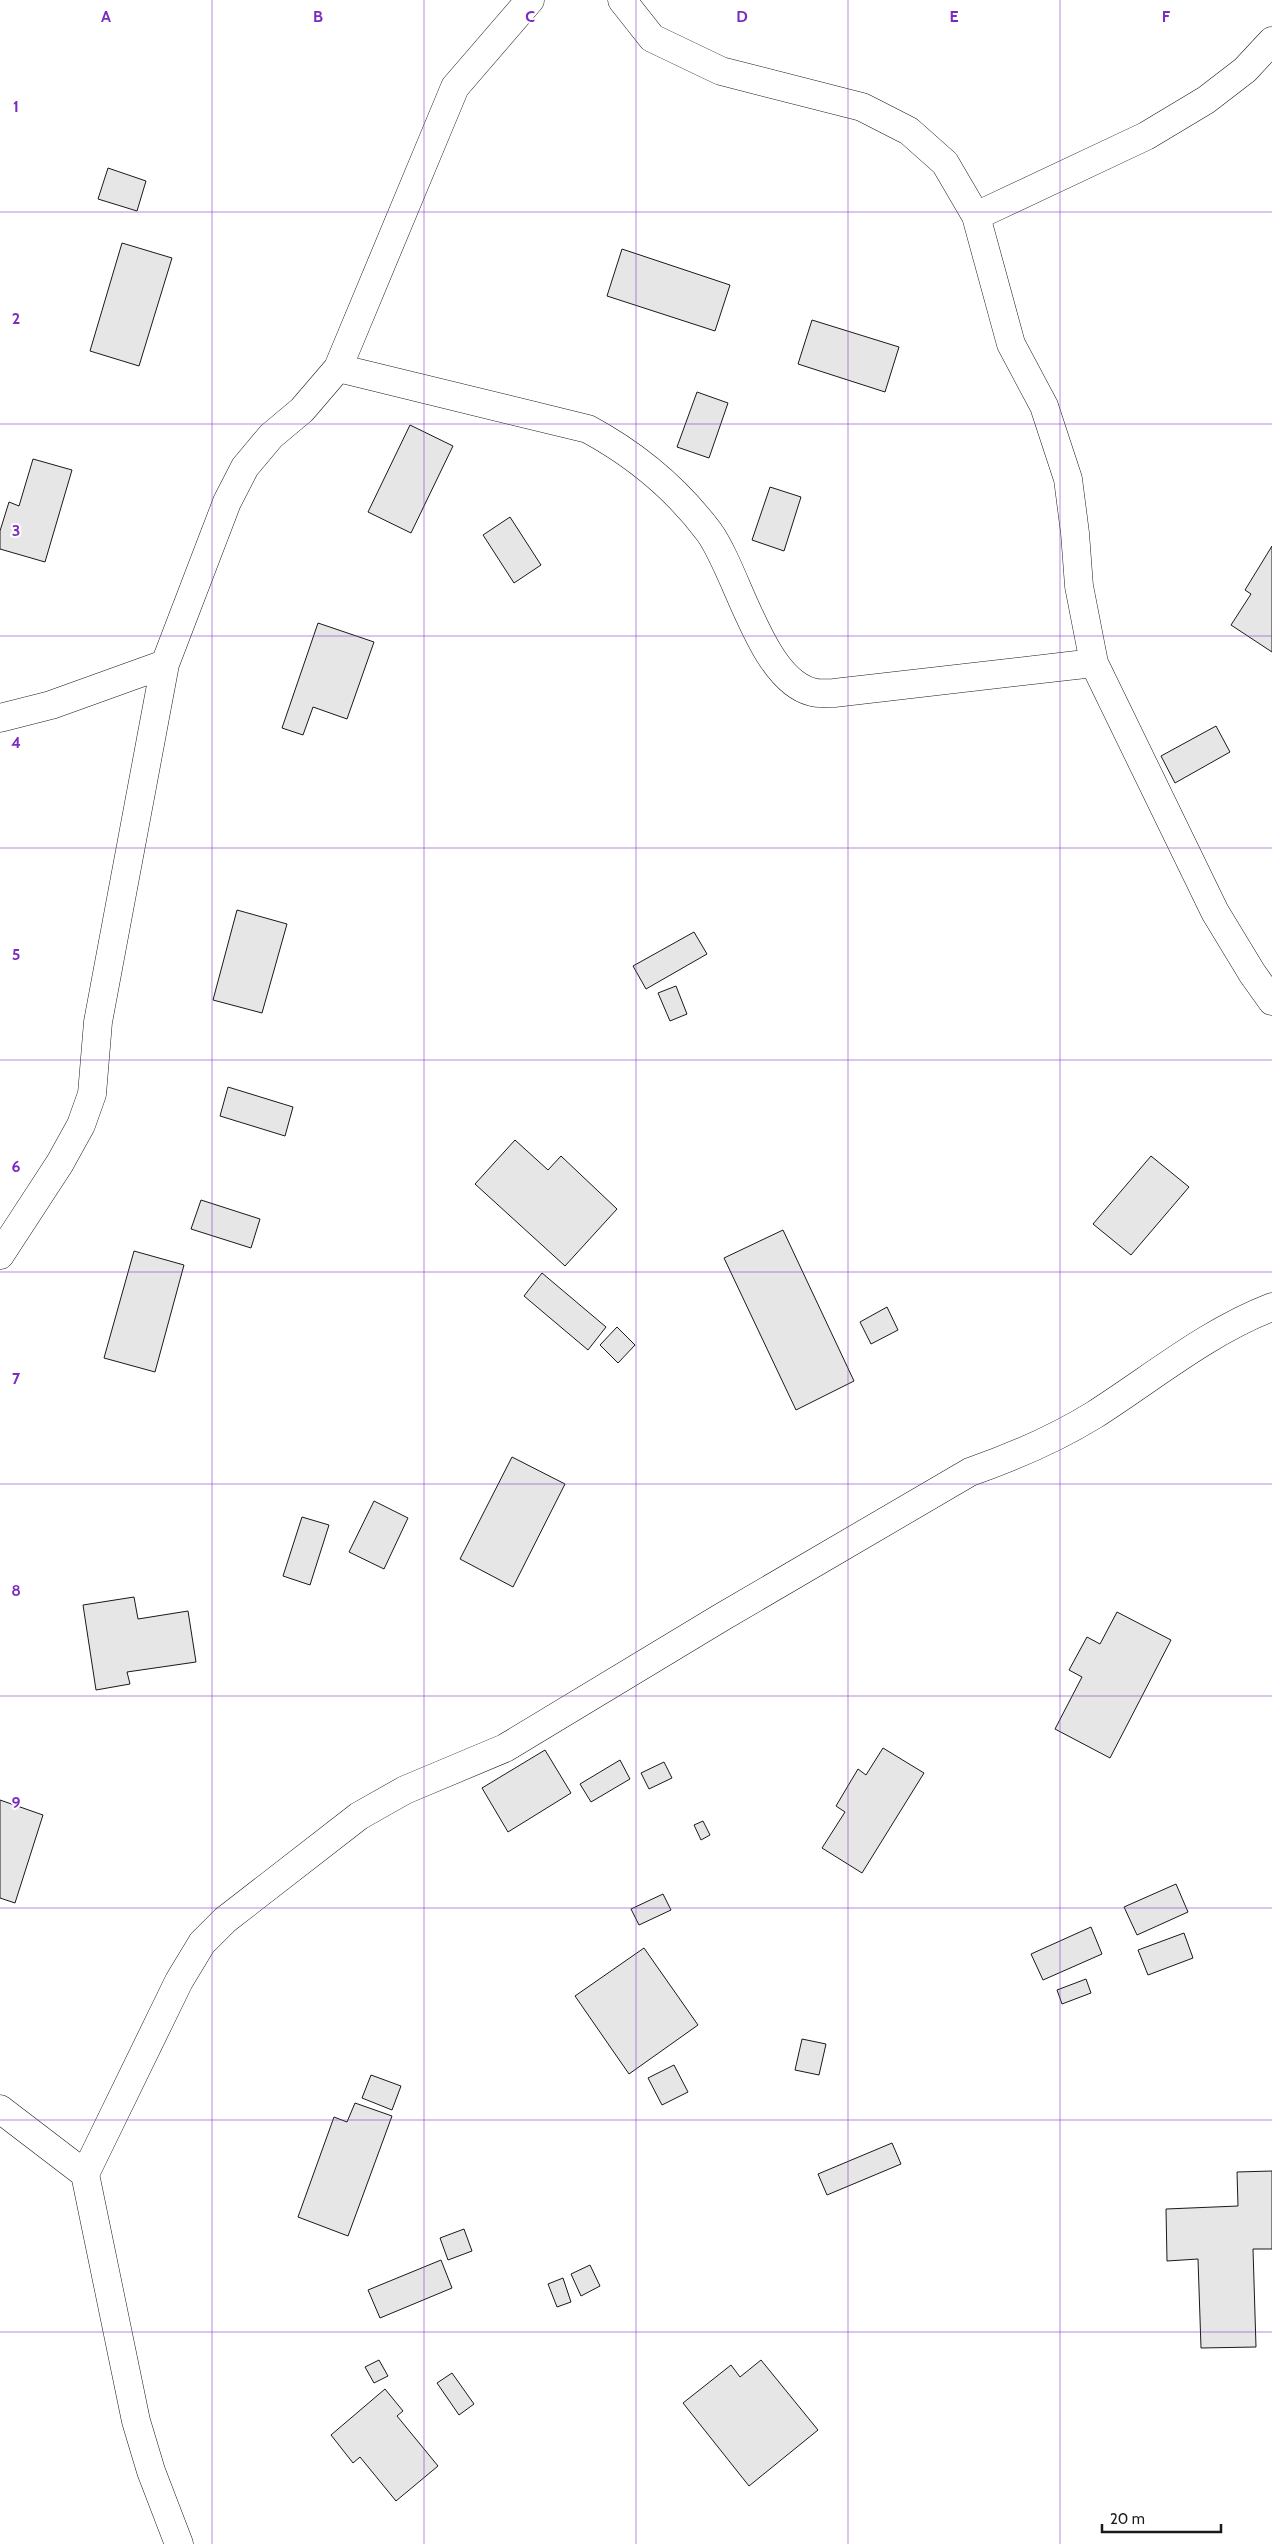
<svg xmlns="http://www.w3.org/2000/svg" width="1272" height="2544" font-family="Cabin,sans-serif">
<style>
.building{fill:#e6e6e6;stroke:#1a1a1a}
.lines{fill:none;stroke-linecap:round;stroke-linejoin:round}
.street-casing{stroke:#1a1a1a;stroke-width:29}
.street{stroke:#fff;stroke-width:28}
.grid{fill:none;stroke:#7b2cbf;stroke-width:1;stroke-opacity:0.55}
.grid-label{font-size:16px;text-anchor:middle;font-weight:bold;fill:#7b2cbf;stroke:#fff;stroke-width:4;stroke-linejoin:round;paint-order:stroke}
</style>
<rect width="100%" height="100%" fill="#fff"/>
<path class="building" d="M108,168L146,181L137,211L98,199Z
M122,243L172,258L139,366L90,351Z
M622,249L730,285L715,331L607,296Z
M812,320L899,347L885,392L798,364Z
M697,392L728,403L709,458L677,447Z
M410,425L453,446L411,533L368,512Z
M33,459L72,470L45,562L0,549V531L9,502L19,506Z
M770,487L801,497L784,551L752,540Z
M510,517L541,565L514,583L483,535Z
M1272,546V652L1231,625L1251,594L1245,590Z
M318,623L374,642L347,719L313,707L303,735L282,728Z
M1216,726L1230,752L1175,783L1161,756Z
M237,910L287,924L262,1013L213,1000Z
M694,932L707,954L646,989L633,966Z
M676,986L687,1014L670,1021L658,993Z
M228,1087L293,1107L285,1136L220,1116Z
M515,1140L548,1170L561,1156L617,1209L565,1266L475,1184Z
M1151,1156L1189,1187L1131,1255L1093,1224Z
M201,1200L260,1219L251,1248L191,1229Z
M783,1230L854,1381L796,1410L724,1258Z
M134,1251L184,1265L155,1372L104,1358Z
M542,1273L606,1327L588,1350L524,1296Z
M887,1307L898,1330L871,1344L860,1322Z
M617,1327L635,1345L618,1363L600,1345Z
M512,1457L565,1484L513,1587L460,1559Z
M374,1501L408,1518L384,1569L349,1552Z
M302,1517L329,1525L310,1585L283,1576Z
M134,1597L138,1619L188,1611L196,1662L127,1672L130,1684L96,1690L83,1605Z
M1117,1612L1171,1640L1110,1758L1055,1729L1082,1677L1069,1670L1087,1637L1100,1644Z
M883,1748L924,1773L862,1873L822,1848L845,1812L836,1806L858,1769L866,1775Z
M545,1750L571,1793L508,1832L482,1788Z
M620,1760L630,1779L591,1802L580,1784Z
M664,1762L672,1778L649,1789L641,1773Z
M0,1800L43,1815L15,1903L0,1898Z
M703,1821L710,1835L701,1840L694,1825Z
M1176,1884L1188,1912L1137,1935L1124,1907Z
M663,1894L671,1910L639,1925L631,1909Z
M1091,1927L1102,1954L1043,1980L1031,1954Z
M1184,1933L1193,1958L1148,1975L1138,1950Z
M644,1948L698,2025L629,2074L575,1996Z
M1086,1979L1091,1993L1062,2004L1057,1990Z
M802,2039L826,2044L819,2075L795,2070Z
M674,2065L688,2092L662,2105L648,2078Z
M371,2075L401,2086L392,2110L362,2098Z
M355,2103L392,2116L348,2236L298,2217L334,2117L347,2122Z
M892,2143L901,2164L827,2195L818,2174Z
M1272,2171V2249H1253L1256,2347L1201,2348L1198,2259L1167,2261L1166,2209L1238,2206L1237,2172Z
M464,2229L472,2251L448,2260L440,2238Z
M441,2260L452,2288L380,2318L368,2290Z
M590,2265L600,2286L581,2296L571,2274Z
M563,2278L571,2302L557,2307L548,2284Z
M379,2360L388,2376L374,2383L365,2367Z
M761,2360L818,2430L749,2486L683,2403L731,2365L740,2377Z
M452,2373L474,2404L459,2415L437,2383Z
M385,2389L403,2411L397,2416L438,2466L396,2501L360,2457L353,2463L331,2435Z"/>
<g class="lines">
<defs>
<path id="street" d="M622,0L652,38L721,71L862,107L909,131L945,163L976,216L1011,344L1044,406L1068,479L1075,533L1079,586L1094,663L1215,912L1252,973L1272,1001
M976,216L1146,136L1206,100L1245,70L1272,41
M338,368L588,429C636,455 676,488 709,532C738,572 761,679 812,692C818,694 827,693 834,693L1094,663
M0,718L51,705L165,664
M0,1255L60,1163L81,1125L92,1094L98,1022L165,664L227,502L245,467L271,436L302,410L338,368L455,87L530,0
M0,2109L85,2174
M179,2544L151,2471L136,2421L85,2174L179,1981L202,1943L225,1920L359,1816L405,1790L505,1748L722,1617L970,1472C1013,1457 1055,1439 1094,1415C1152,1378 1207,1332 1272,1307"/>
</defs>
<use href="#street" class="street-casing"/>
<use href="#street" class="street"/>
</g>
<path class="grid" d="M212,0V2544M424,0V2544M636,0V2544M848,0V2544M1060,0V2544M0,212H1272M0,424H1272M0,636H1272M0,848H1272M0,1060H1272M0,1272H1272M0,1484H1272M0,1696H1272M0,1908H1272M0,2120H1272M0,2332H1272"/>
<g class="grid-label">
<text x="106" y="22">A</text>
<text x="318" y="22">B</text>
<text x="530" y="22">C</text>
<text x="742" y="22">D</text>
<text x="954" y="22">E</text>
<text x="1166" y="22">F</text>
<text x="16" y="112">1</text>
<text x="16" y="324">2</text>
<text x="16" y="536">3</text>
<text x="16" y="748">4</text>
<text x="16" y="960">5</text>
<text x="16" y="1172">6</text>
<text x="16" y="1384">7</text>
<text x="16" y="1596">8</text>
<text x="16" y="1808">9</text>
</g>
<path d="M1102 2524v8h119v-8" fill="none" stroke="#1a1a1a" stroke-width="2.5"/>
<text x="1110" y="2524" font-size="15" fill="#1a1a1a" stroke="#ffffff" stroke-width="4" paint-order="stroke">20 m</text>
</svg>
